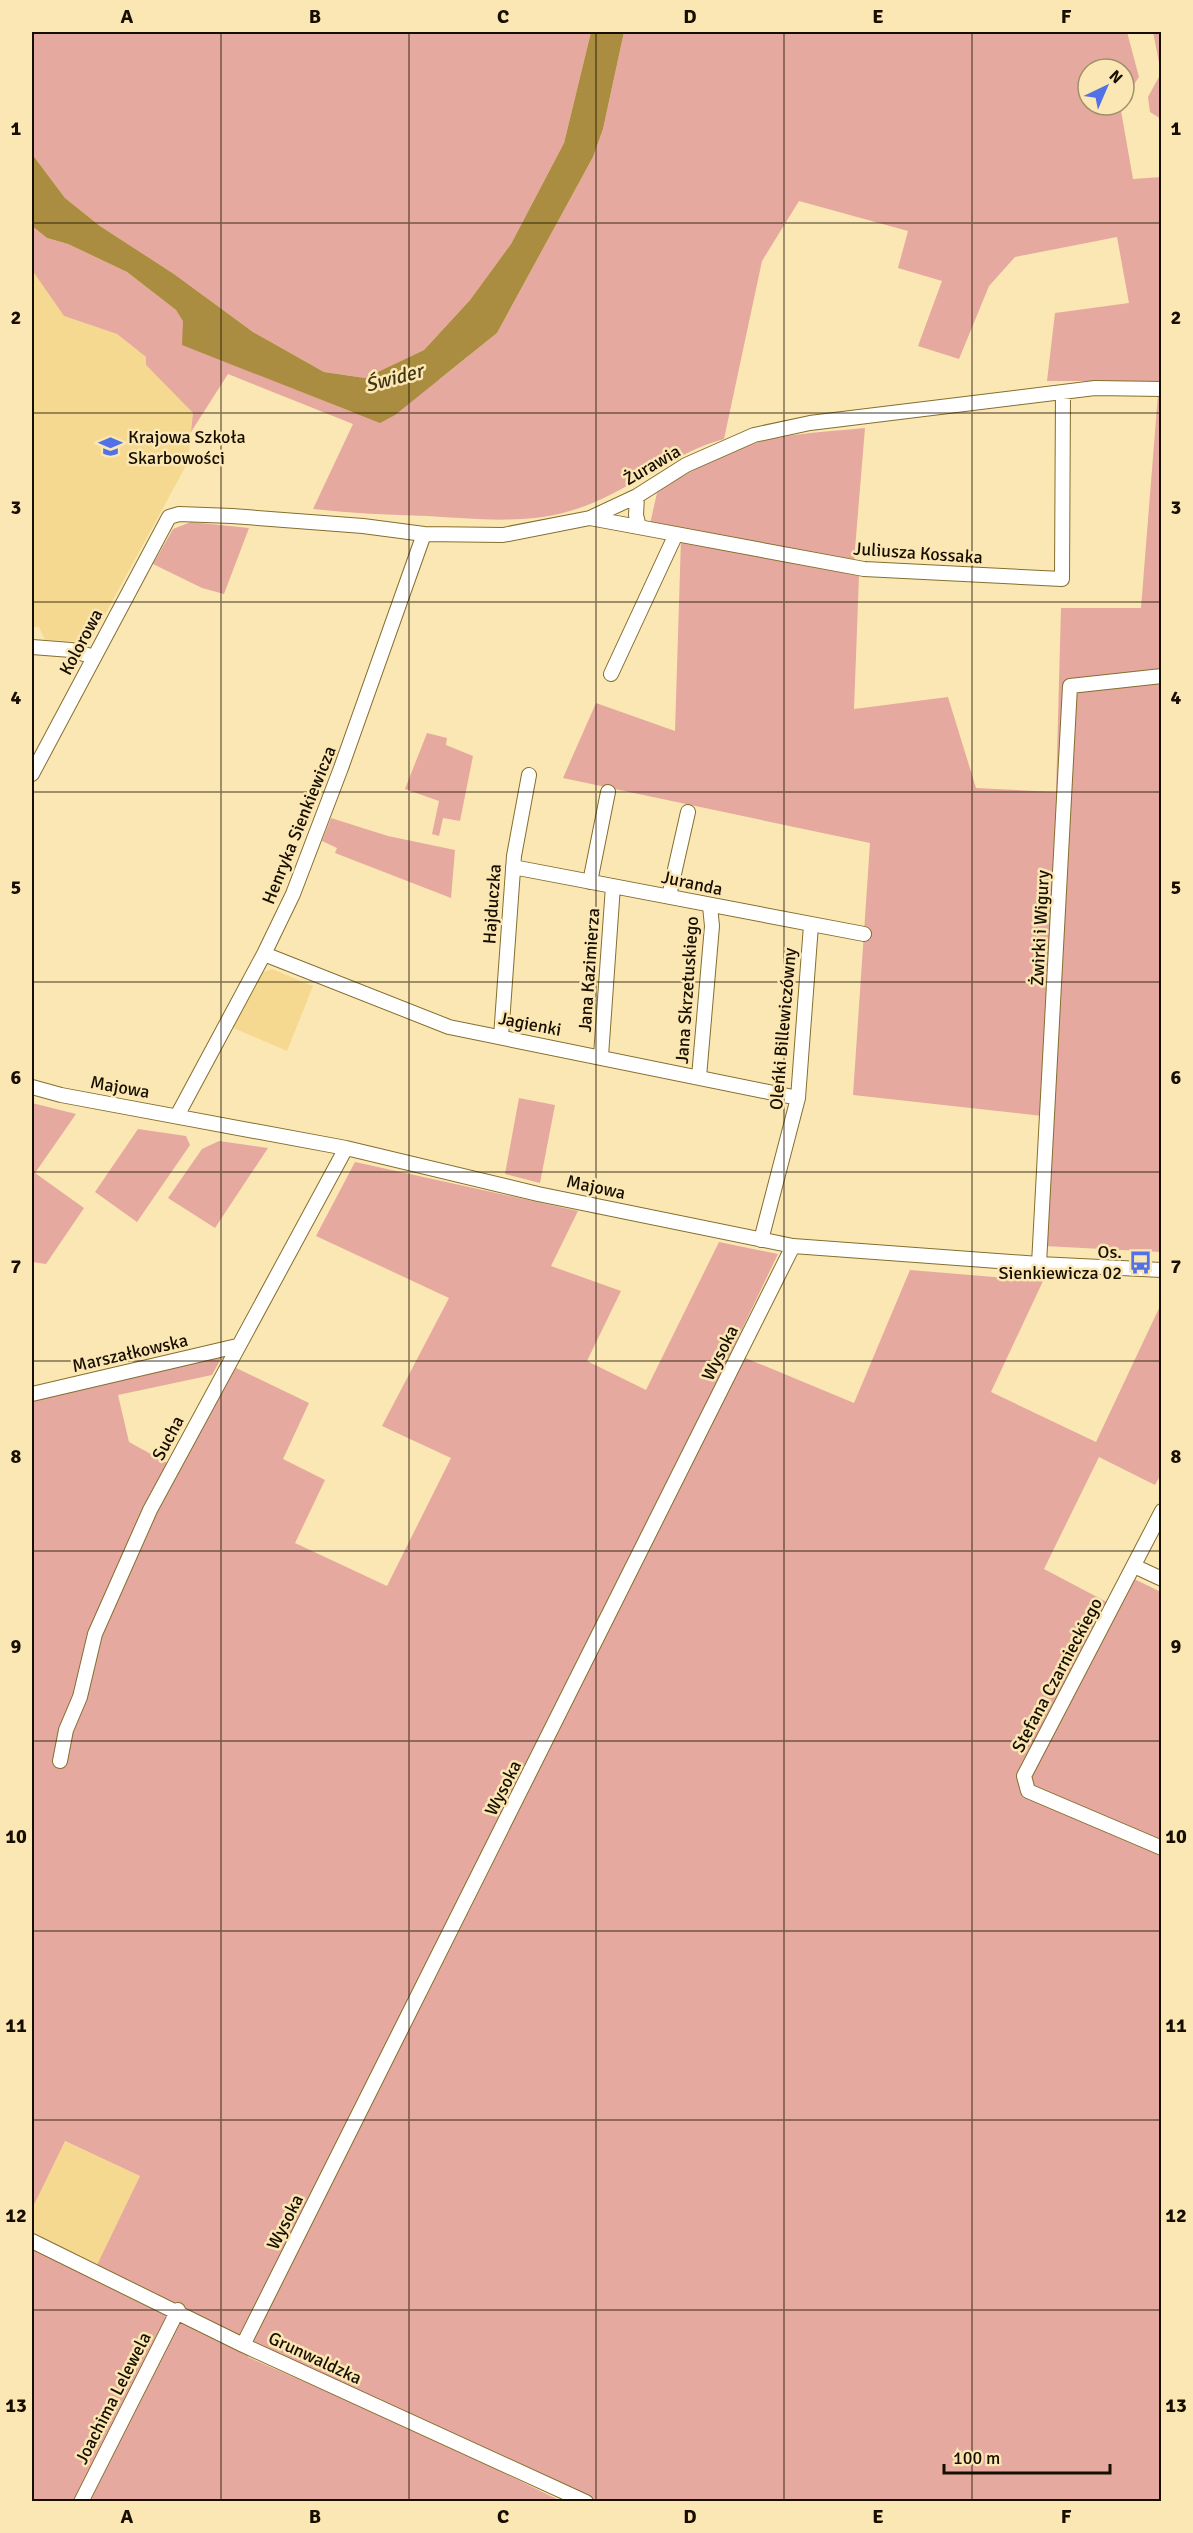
<svg xmlns="http://www.w3.org/2000/svg" width="1193" height="2533" font-family="Signika,sans-serif">
<style>
.built{fill:#f5d990}
.green{fill:#e6a99f}
.water{fill:#aa8d40}
.lines{fill:none;stroke-linecap:round;stroke-linejoin:round}
.minor-casing{stroke:#856e2e;stroke-width:16}
.minor{stroke:#fff;stroke-width:14}
.grid{fill:none;stroke:#170e00;stroke-width:1.5;stroke-opacity:0.55}
.labels{text-anchor:middle;dominant-baseline:central;stroke-width:5;stroke-linejoin:round;paint-order:stroke}
.poi-label{font-size:18px;fill:#170e00;stroke:#fbe7b3;text-anchor:start}
.street-label{font-size:18px;fill:#170e00;stroke:#fbe7b3}
.water-label{font-size:20px;font-style:italic;fill:#423513;stroke:#fbe7b3}
.neatline{fill:none;stroke:#170e00;stroke-width:2}
.grid-label{font-size:20px;text-anchor:middle;font-weight:bold;fill:#170e00}
</style>
<rect width="100%" height="100%" fill="#fbe7b3"/>
<path class="built" d="M32,270L64,316L117,334L146,357V365L193,413L188,462L90,642L45,640L39,627H32L34,489L32,487Z
M272,969L313,986L287,1051L231,1027L261,973Z
M64,2141L140,2176L96,2267L32,2237V2209Z"/>
<path class="green" d="M32,32H591L564,143L511,244L470,300L424,350L365,378L324,372L253,332L174,274L100,226L65,198L32,154Z
M624,32H1127L1139,77L1124,99V69H1088V105H1120L1133,179L1161,177V381H1047L1055,313L1129,303L1117,237L1015,257L989,286L959,359L918,346L942,281L898,268L908,231L799,201L762,261L724,439C675,452 633,488 585,506C533,526 481,519 427,516C389,515 351,513 313,509L353,424L228,374L191,432L193,413L146,365V357L117,334L64,316L32,270V226L47,238L68,244L127,272L176,310L184,321L237,366L352,412L440,379L497,333L593,157L603,129Z
M1153,32H1161V119L1150,112L1148,97L1161,73Z
M1158,394H1161V1252L1044,1246L1051,1117L853,1095L870,843L563,778L596,703L675,731L681,539L859,576L854,709L948,697L976,788L1056,792L1061,608H1141Z
M865,428L854,561L650,524L657,493C694,468 737,444 782,437C809,432 837,431 865,428Z
M191,522L249,528L224,594L202,588L153,564L173,529Z
M427,733L447,738L446,745L473,756L460,821L443,818L439,836L432,834L439,801L405,789Z
M331,818L388,836L455,850L451,898L335,853L337,848L322,841Z
M519,1098L555,1105L540,1183L505,1174Z
M32,1103L76,1114L35,1173L84,1208L46,1264L32,1262Z
M138,1129L186,1136L190,1145L137,1222L95,1192Z
M219,1141L268,1148L215,1228L168,1198L202,1149Z
M355,1162L578,1211L551,1266L621,1291L587,1361L646,1390L719,1242L778,1254L731,1352L854,1403L910,1270L1043,1281L991,1392L1096,1442L1161,1304V1474L1155,1485L1099,1457L1044,1569L1118,1608L1132,1578L1161,1592V2501H594L254,2345L248,2357L424,2434L561,2501H32V2237L96,2267L140,2176L65,2141L32,2209V1399L223,1355L212,1375L118,1395L129,1442L180,1470L232,1366L309,1403L283,1459L325,1480L295,1543L387,1586L451,1458L382,1426L449,1298L316,1236Z"/>
<path class="water" d="M591,32H624L603,129L593,157L497,333L395,415L380,423L182,345L183,321L176,310L127,272L68,244L47,238L32,226V154L65,198L100,226L174,274L253,332L324,372L365,378L424,350L470,300L511,244L564,143Z"/>
<g class="lines">
<defs>
<path id="minor" d="M637,496L636,515L639,527
M590,518L864,569L1062,579L1063,393
M32,647L71,650L94,657
M611,674L676,534
M32,774L169,517L179,514L232,516L363,526L424,534L503,535L590,518L637,496L686,465L754,435L810,423L1095,388L1162,389
M513,867L864,934
M590,882L608,792
M669,896L688,812
M264,954L449,1027L798,1098
M501,1037L514,856L529,775
M601,1056L613,886
M699,1077L712,926L710,906
M32,1087L61,1095L346,1148L538,1194L793,1246L1039,1264L1162,1270
M177,1116L264,954L293,894L341,768L424,534
M761,1240L798,1098L811,925
M1039,1264L1070,686L1162,676
M32,1394L237,1346
M1162,1511L1024,1776L1028,1791L1162,1848
M1134,1566L1162,1579
M60,1761L66,1730L80,1697L95,1634L150,1510L346,1148
M32,2241L243,2345L586,2502
M243,2345L793,1246
M81,2502L178,2310"/>
</defs>
<use href="#minor" class="minor-casing"/>
<use href="#minor" class="minor"/>
</g>
<path class="grid" d="M221,32V2502M409,32V2502M596,32V2502M784,32V2502M972,32V2502M32,223H1162M32,413H1162M32,602H1162M32,792H1162M32,982H1162M32,1172H1162M32,1361H1162M32,1551H1162M32,1741H1162M32,1931H1162M32,2120H1162M32,2310H1162"/>
<defs>
<symbol id="university-bare" viewBox="-9 -9 18 18"><path d="M0-5L7-2L0 1L-7-2ZM-4 1L0 2.5L4 1V4Q0 6-4 4Z" fill="#5271e6" stroke="#fbe7b3" stroke-width="2.5" paint-order="stroke"/></symbol>
<symbol id="bus-bare" viewBox="-9 -9 18 18"><path d="M-5-6H5V4H4V6H2V4H-2V6H-4V4H-5ZM-3.5-4V0h7V-4ZM-3.5 1.2v1.5H-2V1.2ZM2 1.2v1.5H3.5V1.2Z" fill="#5271e6" stroke="#fbe7b3" stroke-width="2.5" paint-order="stroke"/></symbol>
</defs>
<g fill-rule="evenodd">
<use href="#university-bare" x="94" y="430" width="33" height="33"/>
<use href="#bus-bare" x="1124" y="1246" width="33" height="33"/>
</g>
<g class="labels">
<g class="poi-label">
<text x="128" y="437">Krajowa Szkoła<tspan x="128" dy="21">Skarbowości</tspan></text>
<text x="1122" y="1252" text-anchor="end">Os.<tspan x="1122" dy="21">Sienkiewicza 02</tspan></text>
</g>
<g class="street-label">
<text transform="translate(652 465) rotate(-30)">Żurawia</text>
<text transform="translate(918 553) rotate(4)">Juliusza Kossaka</text>
<text transform="translate(81 642) rotate(-62)">Kolorowa</text>
<text transform="translate(299 825) rotate(-68)">Henryka Sienkiewicza</text>
<text transform="translate(692 883) rotate(12)">Juranda</text>
<text transform="translate(492 904) rotate(-86)">Hajduczka</text>
<text transform="translate(1040 928) rotate(-87)">Żwirki i Wigury</text>
<text transform="translate(589 970) rotate(-86)">Jana Kazimierza</text>
<text transform="translate(687 990) rotate(-86)">Jana Skrzetuskiego</text>
<text transform="translate(530 1024) rotate(11)">Jagienki</text>
<text transform="translate(783 1029) rotate(-85)">Oleńki Billewiczówny</text>
<text transform="translate(120 1087) rotate(10)">Majowa</text>
<text transform="translate(596 1187) rotate(12)">Majowa</text>
<text transform="translate(130 1353) rotate(-13)">Marszałkowska</text>
<text transform="translate(720 1353) rotate(-63)">Wysoka</text>
<text transform="translate(168 1438) rotate(-62)">Sucha</text>
<text transform="translate(1057 1675) rotate(-62)">Stefana Czarnieckiego</text>
<text transform="translate(503 1788) rotate(-63)">Wysoka</text>
<text transform="translate(285 2222) rotate(-63)">Wysoka</text>
<text transform="translate(315 2358) rotate(25)">Grunwaldzka</text>
<text transform="translate(113 2398) rotate(-63)">Joachima Lelewela</text>
</g>
<g class="water-label">
<text transform="translate(394 378) rotate(-15)">Świder</text>
</g>
</g>
<rect width="1193" height="2533" fill="none" stroke="#fbe7b3" stroke-width="66"/>
<g transform="translate(1106 87) rotate(44)"><circle r="28" fill="#fbe7b3" stroke="#a0906b" stroke-width="1.5"/>
<path d="M0-4.5L10 22L0 15L-10 22Z" fill="#5271e6"/>
<text y="-9" font-size="16" font-weight="bold" text-anchor="middle" fill="#170e00">N</text>
</g>
<path d="M944 2464v9h166v-9" fill="none" stroke="#170e00" stroke-width="3"/>
<text x="953" y="2464" font-size="18" fill="#170e00" stroke="#fbe7b3" stroke-width="4.5" paint-order="stroke">100 m</text>
<rect x="33" y="33" width="1127" height="2467" class="neatline"/>
<g class="grid-label">
<text x="127" y="23">A</text>
<text x="315" y="23">B</text>
<text x="503" y="23">C</text>
<text x="690" y="23">D</text>
<text x="878" y="23">E</text>
<text x="1066" y="23">F</text>
<text x="16" y="135">1</text>
<text x="1176" y="135">1</text>
<text x="16" y="324">2</text>
<text x="1176" y="324">2</text>
<text x="16" y="514">3</text>
<text x="1176" y="514">3</text>
<text x="16" y="704">4</text>
<text x="1176" y="704">4</text>
<text x="16" y="894">5</text>
<text x="1176" y="894">5</text>
<text x="16" y="1084">6</text>
<text x="1176" y="1084">6</text>
<text x="16" y="1273">7</text>
<text x="1176" y="1273">7</text>
<text x="16" y="1463">8</text>
<text x="1176" y="1463">8</text>
<text x="16" y="1653">9</text>
<text x="1176" y="1653">9</text>
<text x="16" y="1843">10</text>
<text x="1176" y="1843">10</text>
<text x="16" y="2032">11</text>
<text x="1176" y="2032">11</text>
<text x="16" y="2222">12</text>
<text x="1176" y="2222">12</text>
<text x="16" y="2412">13</text>
<text x="1176" y="2412">13</text>
<text x="127" y="2523">A</text>
<text x="315" y="2523">B</text>
<text x="503" y="2523">C</text>
<text x="690" y="2523">D</text>
<text x="878" y="2523">E</text>
<text x="1066" y="2523">F</text>
</g>
</svg>
